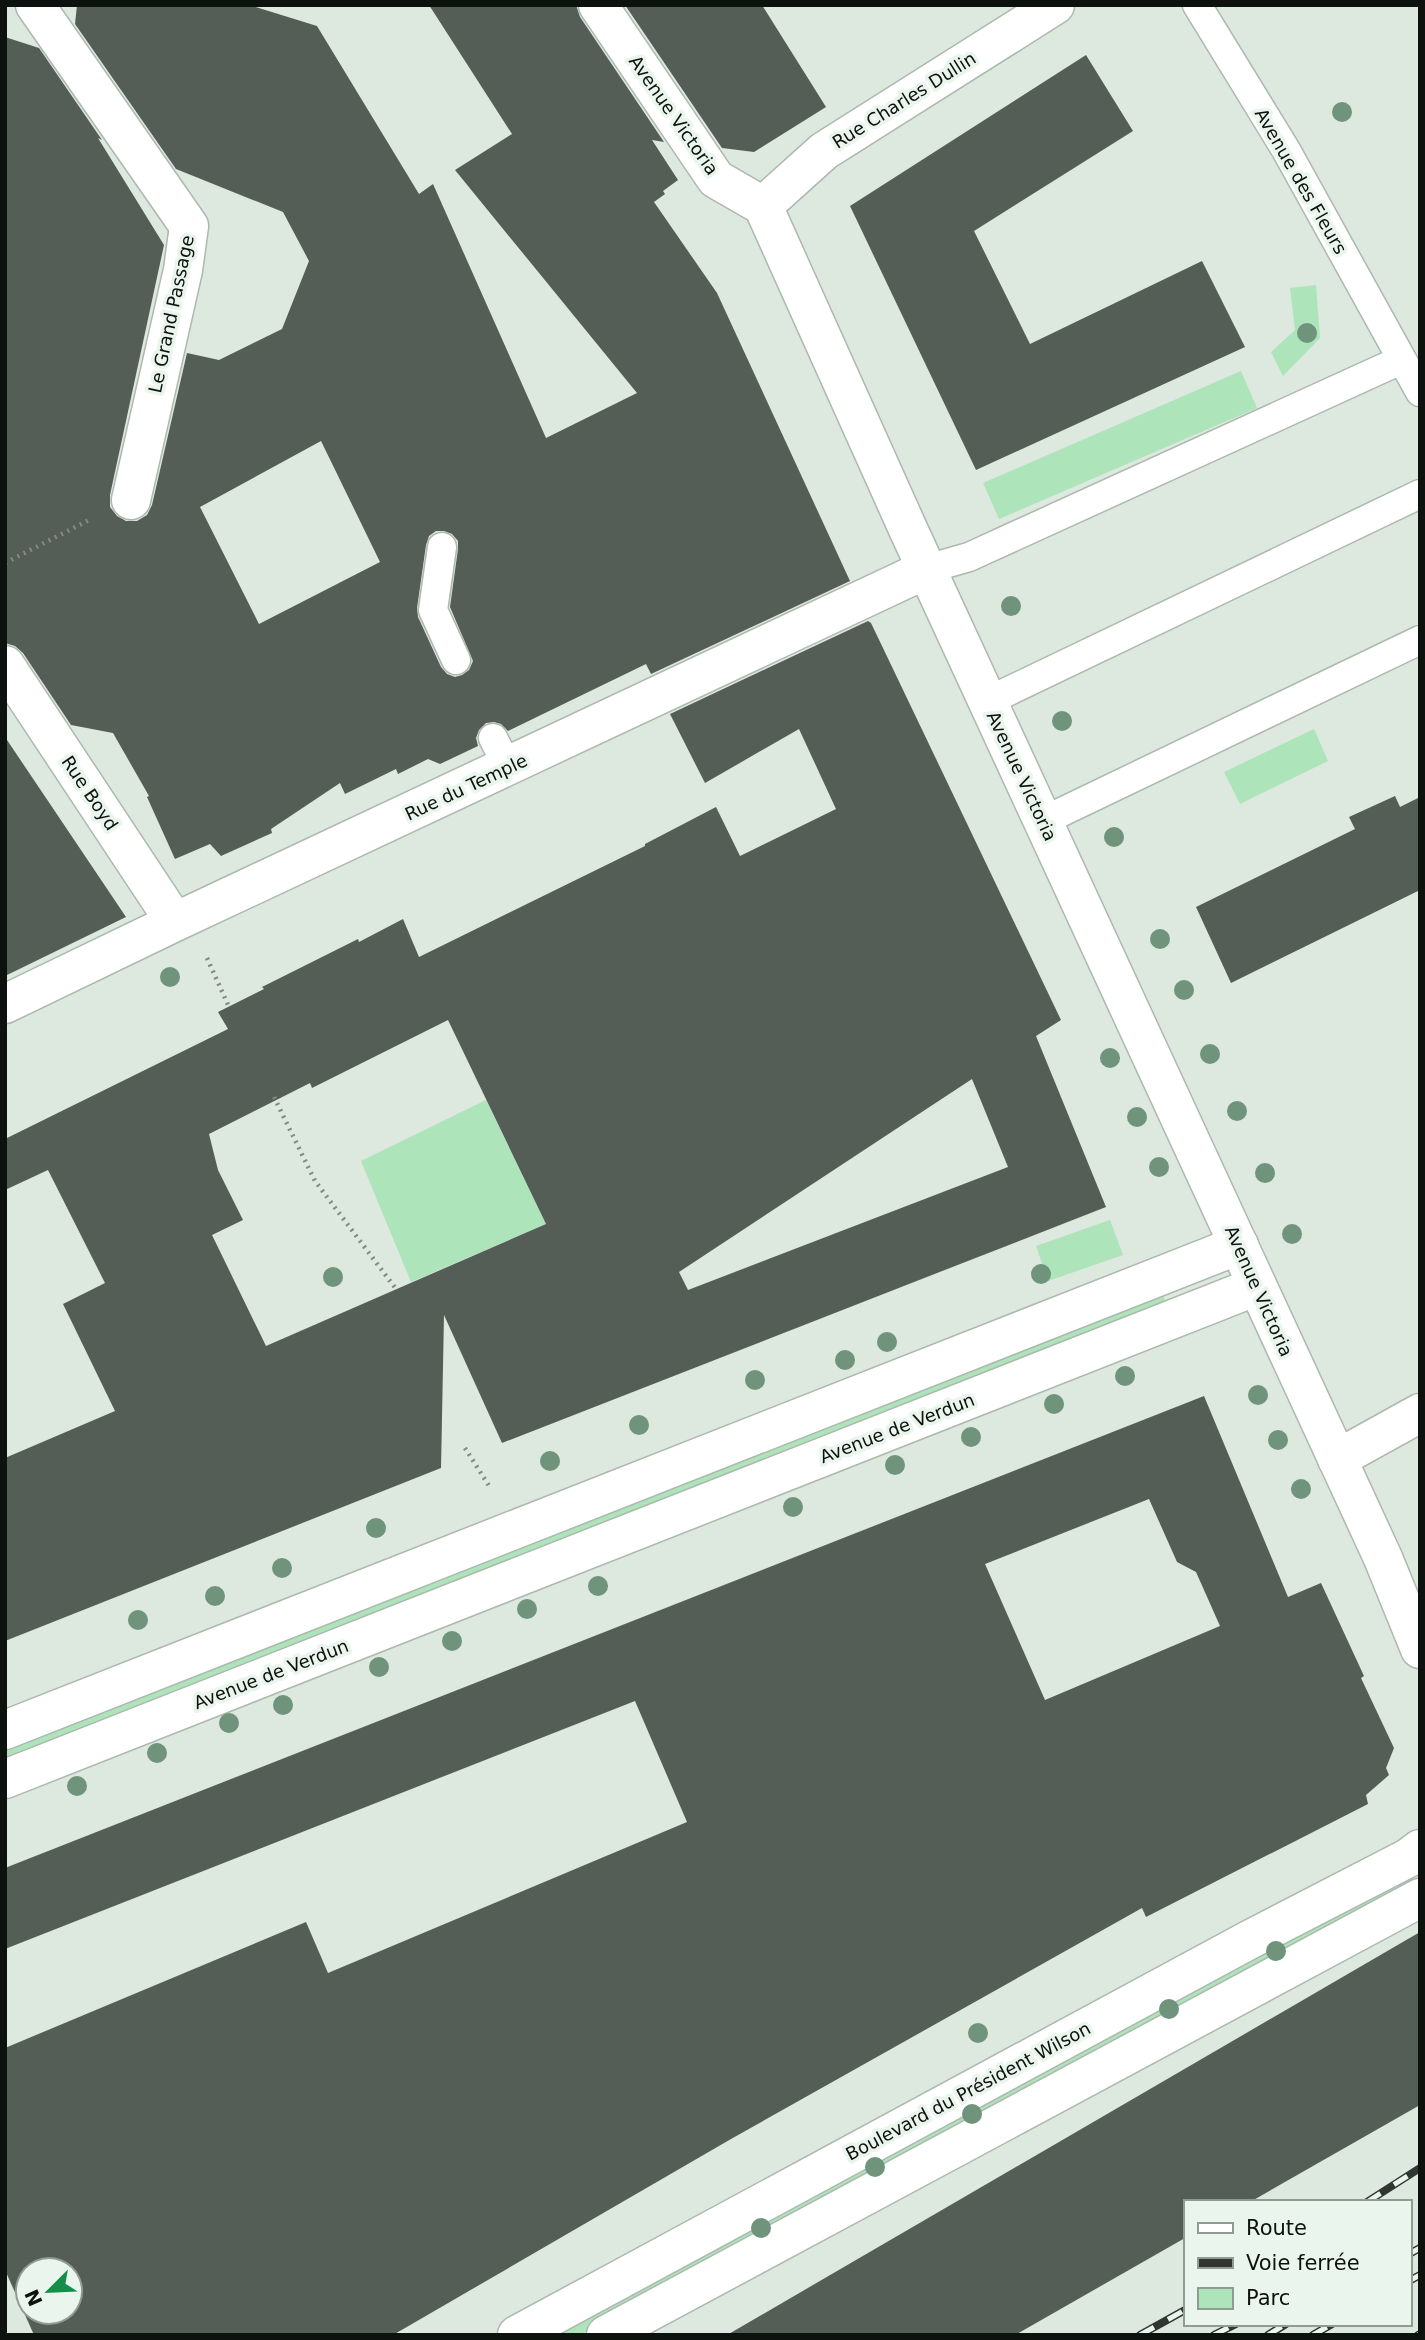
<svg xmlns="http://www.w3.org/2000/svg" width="1425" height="2340" font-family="'DejaVu Sans',sans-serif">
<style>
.green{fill:#ade4ba}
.building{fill:#545d56;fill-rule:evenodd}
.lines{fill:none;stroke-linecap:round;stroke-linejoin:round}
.service-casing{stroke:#adb8af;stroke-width:31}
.pedestrian-casing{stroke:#adb8af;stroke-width:41}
.minor-casing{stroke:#adb8af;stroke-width:41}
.tertiary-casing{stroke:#adb8af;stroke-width:41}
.primary-casing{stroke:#adb8af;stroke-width:41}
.path{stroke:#828a83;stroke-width:4.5;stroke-dasharray:2 5;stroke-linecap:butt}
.service{stroke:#fff;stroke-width:28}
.pedestrian{stroke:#fff;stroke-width:38}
.minor{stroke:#fff;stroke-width:38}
.tertiary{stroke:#fff;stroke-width:38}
.primary{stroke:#fff;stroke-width:38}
.rail-casing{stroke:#313632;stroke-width:8}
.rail{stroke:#eaf5ed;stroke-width:5;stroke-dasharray:16;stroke-linecap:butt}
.tree{fill:#6f937b}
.labels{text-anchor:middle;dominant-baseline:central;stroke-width:7;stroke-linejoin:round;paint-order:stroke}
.street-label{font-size:18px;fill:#0e120f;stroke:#eaf5ed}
</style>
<rect width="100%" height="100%" fill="#dde8df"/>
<path class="green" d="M1316,285L1320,338L1283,376L1271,352L1295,330L1290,288Z
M1241,371L1257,408L999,519L983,483Z
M1314,729L1328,761L1240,804L1224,772Z
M486,1100L546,1224L411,1282L361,1161Z
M1110,1220L1123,1255L1048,1281L1036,1246Z
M1161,1291L1168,1307L5,1764V1741Z
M1408,1868L1417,1888L580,2335H537Z"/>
<path class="building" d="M77,5H249L317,26L419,194L433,184L546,438L637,393L455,170L512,134L429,5H576L580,17L664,142L652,140L678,180L663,191L665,194L654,202L717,293L850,581L651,674L646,664L508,731L501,724L494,722L486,723L479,730L476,738L478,746L440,764L428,759L398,774L396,769L345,794L340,783L271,829L272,833L221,856L210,844L175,859L147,797L149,796L113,733L71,725L23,653L15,646L5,643V37L39,48L102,140L98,138L164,245L110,495V507L117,516L126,521H137L147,515L152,505L187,353L219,360L282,329L309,261L283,212L176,169L75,24ZM321,441L380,562L259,624L200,507ZM436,531H444L452,534L458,541V549L450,607L473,661L469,670L462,675L455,677L447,674L441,667L418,617L417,608L426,545L429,536Z
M625,5H762L826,107L754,152L722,148Z
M1086,55L1133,131L974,231L1030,344L1202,261L1245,347L976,470L850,206Z
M868,621L871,623L1061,1020L1036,1036L1106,1207L502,1443L444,1315L441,1468L5,1641V1458L115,1411L63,1304L105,1283L48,1170L5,1190V1139L228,1029L218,1012L264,989L262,987L358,939L359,942L403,919L419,957L645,846V844L716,807L740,856L836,809L799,729L705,783L670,714ZM448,1020L546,1224L266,1346L212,1235L243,1220L218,1170L209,1134L310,1083L312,1088ZM972,1079L1008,1167L688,1290L679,1272Z
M5,737L126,917L5,976Z
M1395,796L1400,807L1420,797V890L1231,983L1196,907L1355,829L1349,817Z
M1204,1396L1288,1597L1321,1583L1364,1676L1361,1678L1394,1748L1386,1768L1389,1775L1366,1795L1368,1804L1146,1917L1142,1908L731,2139L393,2335H34L5,2270V2048L306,1922L328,1973L687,1822L635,1701L5,1949V1868ZM1149,1499L1177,1562L1196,1572L1220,1626L1045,1700L985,1564ZM28,2270H70V2312H28Z
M1420,1932V2105L1250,2202H1185V2238L1015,2335H727Z"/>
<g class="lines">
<defs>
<path id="service" d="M1197,5L1286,150L1420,392
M442,547L433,610L456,660
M927,569L969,557L1401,360
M988,701L1420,494
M493,738L508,767
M1043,821L1420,640"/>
<path id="pedestrian" d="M35,5L189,226L183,270L131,500"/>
<path id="minor" d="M5,665L175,922
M5,1004L175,922L927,569
M1337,1459L1420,1413
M5,1730L1239,1245
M5,1779L1257,1286"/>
<path id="tertiary" d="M598,5L716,179L763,206L908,529L1383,1558L1420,1649
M763,206L824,151L1055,5"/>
<path id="primary" d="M517,2335L1249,1940L1408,1858L1420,1849
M606,2335L1420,1898"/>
</defs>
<use href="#service" class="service-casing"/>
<use href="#pedestrian" class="pedestrian-casing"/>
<use href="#minor" class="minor-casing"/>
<use href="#tertiary" class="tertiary-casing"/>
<use href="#primary" class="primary-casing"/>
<path class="path" d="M5,563L89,520
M207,958L229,1007
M274,1097L315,1181L396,1289
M465,1448L491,1489"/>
<use href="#service" class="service"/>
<use href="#pedestrian" class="pedestrian"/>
<use href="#minor" class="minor"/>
<use href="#tertiary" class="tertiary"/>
<use href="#primary" class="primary"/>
<defs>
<path id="rail" d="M1367,2202L1420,2168
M1409,2254L1420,2248
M1409,2281L1420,2275
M1140,2335L1185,2310
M1214,2335L1236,2324
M1268,2335L1286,2324
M1313,2335L1332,2324
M1418,2335L1420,2334"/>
</defs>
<use href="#rail" class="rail-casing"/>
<use href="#rail" class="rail"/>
</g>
<g class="tree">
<circle cx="1342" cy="112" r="10"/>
<circle cx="1307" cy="333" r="10"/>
<circle cx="1011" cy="606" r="10"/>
<circle cx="1062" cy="721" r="10"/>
<circle cx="1114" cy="837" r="10"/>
<circle cx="1160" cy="939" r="10"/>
<circle cx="170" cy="977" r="10"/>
<circle cx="1184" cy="990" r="10"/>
<circle cx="1210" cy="1054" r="10"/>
<circle cx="1110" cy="1058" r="10"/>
<circle cx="1237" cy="1111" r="10"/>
<circle cx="1137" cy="1117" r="10"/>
<circle cx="1159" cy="1167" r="10"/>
<circle cx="1265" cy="1173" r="10"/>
<circle cx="1292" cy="1234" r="10"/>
<circle cx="1041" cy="1274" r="10"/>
<circle cx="333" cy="1277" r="10"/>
<circle cx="887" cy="1342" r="10"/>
<circle cx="845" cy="1360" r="10"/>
<circle cx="1125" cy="1376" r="10"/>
<circle cx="755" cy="1380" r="10"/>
<circle cx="1258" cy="1395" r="10"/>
<circle cx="1054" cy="1404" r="10"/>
<circle cx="639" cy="1425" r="10"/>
<circle cx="971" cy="1437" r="10"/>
<circle cx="1278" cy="1440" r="10"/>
<circle cx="550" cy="1461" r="10"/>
<circle cx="895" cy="1465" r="10"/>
<circle cx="1301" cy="1489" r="10"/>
<circle cx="793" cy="1507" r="10"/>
<circle cx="376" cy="1528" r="10"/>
<circle cx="282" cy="1568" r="10"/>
<circle cx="598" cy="1586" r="10"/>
<circle cx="215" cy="1596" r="10"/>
<circle cx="527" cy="1609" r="10"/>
<circle cx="138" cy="1620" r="10"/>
<circle cx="452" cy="1641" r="10"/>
<circle cx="379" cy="1667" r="10"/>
<circle cx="283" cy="1705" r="10"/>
<circle cx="229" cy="1723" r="10"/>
<circle cx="157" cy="1753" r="10"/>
<circle cx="77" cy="1786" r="10"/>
<circle cx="1276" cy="1951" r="10"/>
<circle cx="1169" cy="2009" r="10"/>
<circle cx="978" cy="2033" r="10"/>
<circle cx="972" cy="2114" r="10"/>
<circle cx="875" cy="2167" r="10"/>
<circle cx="761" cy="2228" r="10"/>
</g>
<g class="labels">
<g class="street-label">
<text transform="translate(904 100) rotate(-32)">Rue Charles Dullin</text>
<text transform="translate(674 115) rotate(55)">Avenue Victoria</text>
<text transform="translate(1301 181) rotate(60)">Avenue des Fleurs</text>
<text transform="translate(171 314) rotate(-78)">Le Grand Passage</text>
<text transform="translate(1022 776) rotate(65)">Avenue Victoria</text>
<text transform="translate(466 787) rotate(-25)">Rue du Temple</text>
<text transform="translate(90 793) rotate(56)">Rue Boyd</text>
<text transform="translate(1259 1291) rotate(66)">Avenue Victoria</text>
<text transform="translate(897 1428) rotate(-21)">Avenue de Verdun</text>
<text transform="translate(271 1674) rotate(-21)">Avenue de Verdun</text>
<text transform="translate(968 2091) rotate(-28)">Boulevard du Président Wilson</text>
</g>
</g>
<rect width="1425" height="2340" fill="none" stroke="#0e120f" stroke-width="14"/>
<rect x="1184" y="2200" width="228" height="126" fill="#eaf5ed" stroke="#929a94" stroke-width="2"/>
<rect x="1198" y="2223" width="35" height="10" fill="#ffffff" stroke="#929a94" stroke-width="2"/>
<text x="1246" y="2235" font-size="21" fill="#0e120f">Route</text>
<rect x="1198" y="2258" width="35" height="10" fill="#313632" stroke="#929a94" stroke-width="2"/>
<text x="1246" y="2270" font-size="21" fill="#0e120f">Voie ferrée</text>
<rect x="1198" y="2288" width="35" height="21" fill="#ade4ba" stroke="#929a94" stroke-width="2"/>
<text x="1246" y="2305" font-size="21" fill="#0e120f">Parc</text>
<g transform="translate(49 2291) rotate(246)"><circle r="33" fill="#eaf5ed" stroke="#929a94" stroke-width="2"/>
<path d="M0-5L12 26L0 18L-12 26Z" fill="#148e49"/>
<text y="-10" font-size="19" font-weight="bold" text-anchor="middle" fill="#0e120f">N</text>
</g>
</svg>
